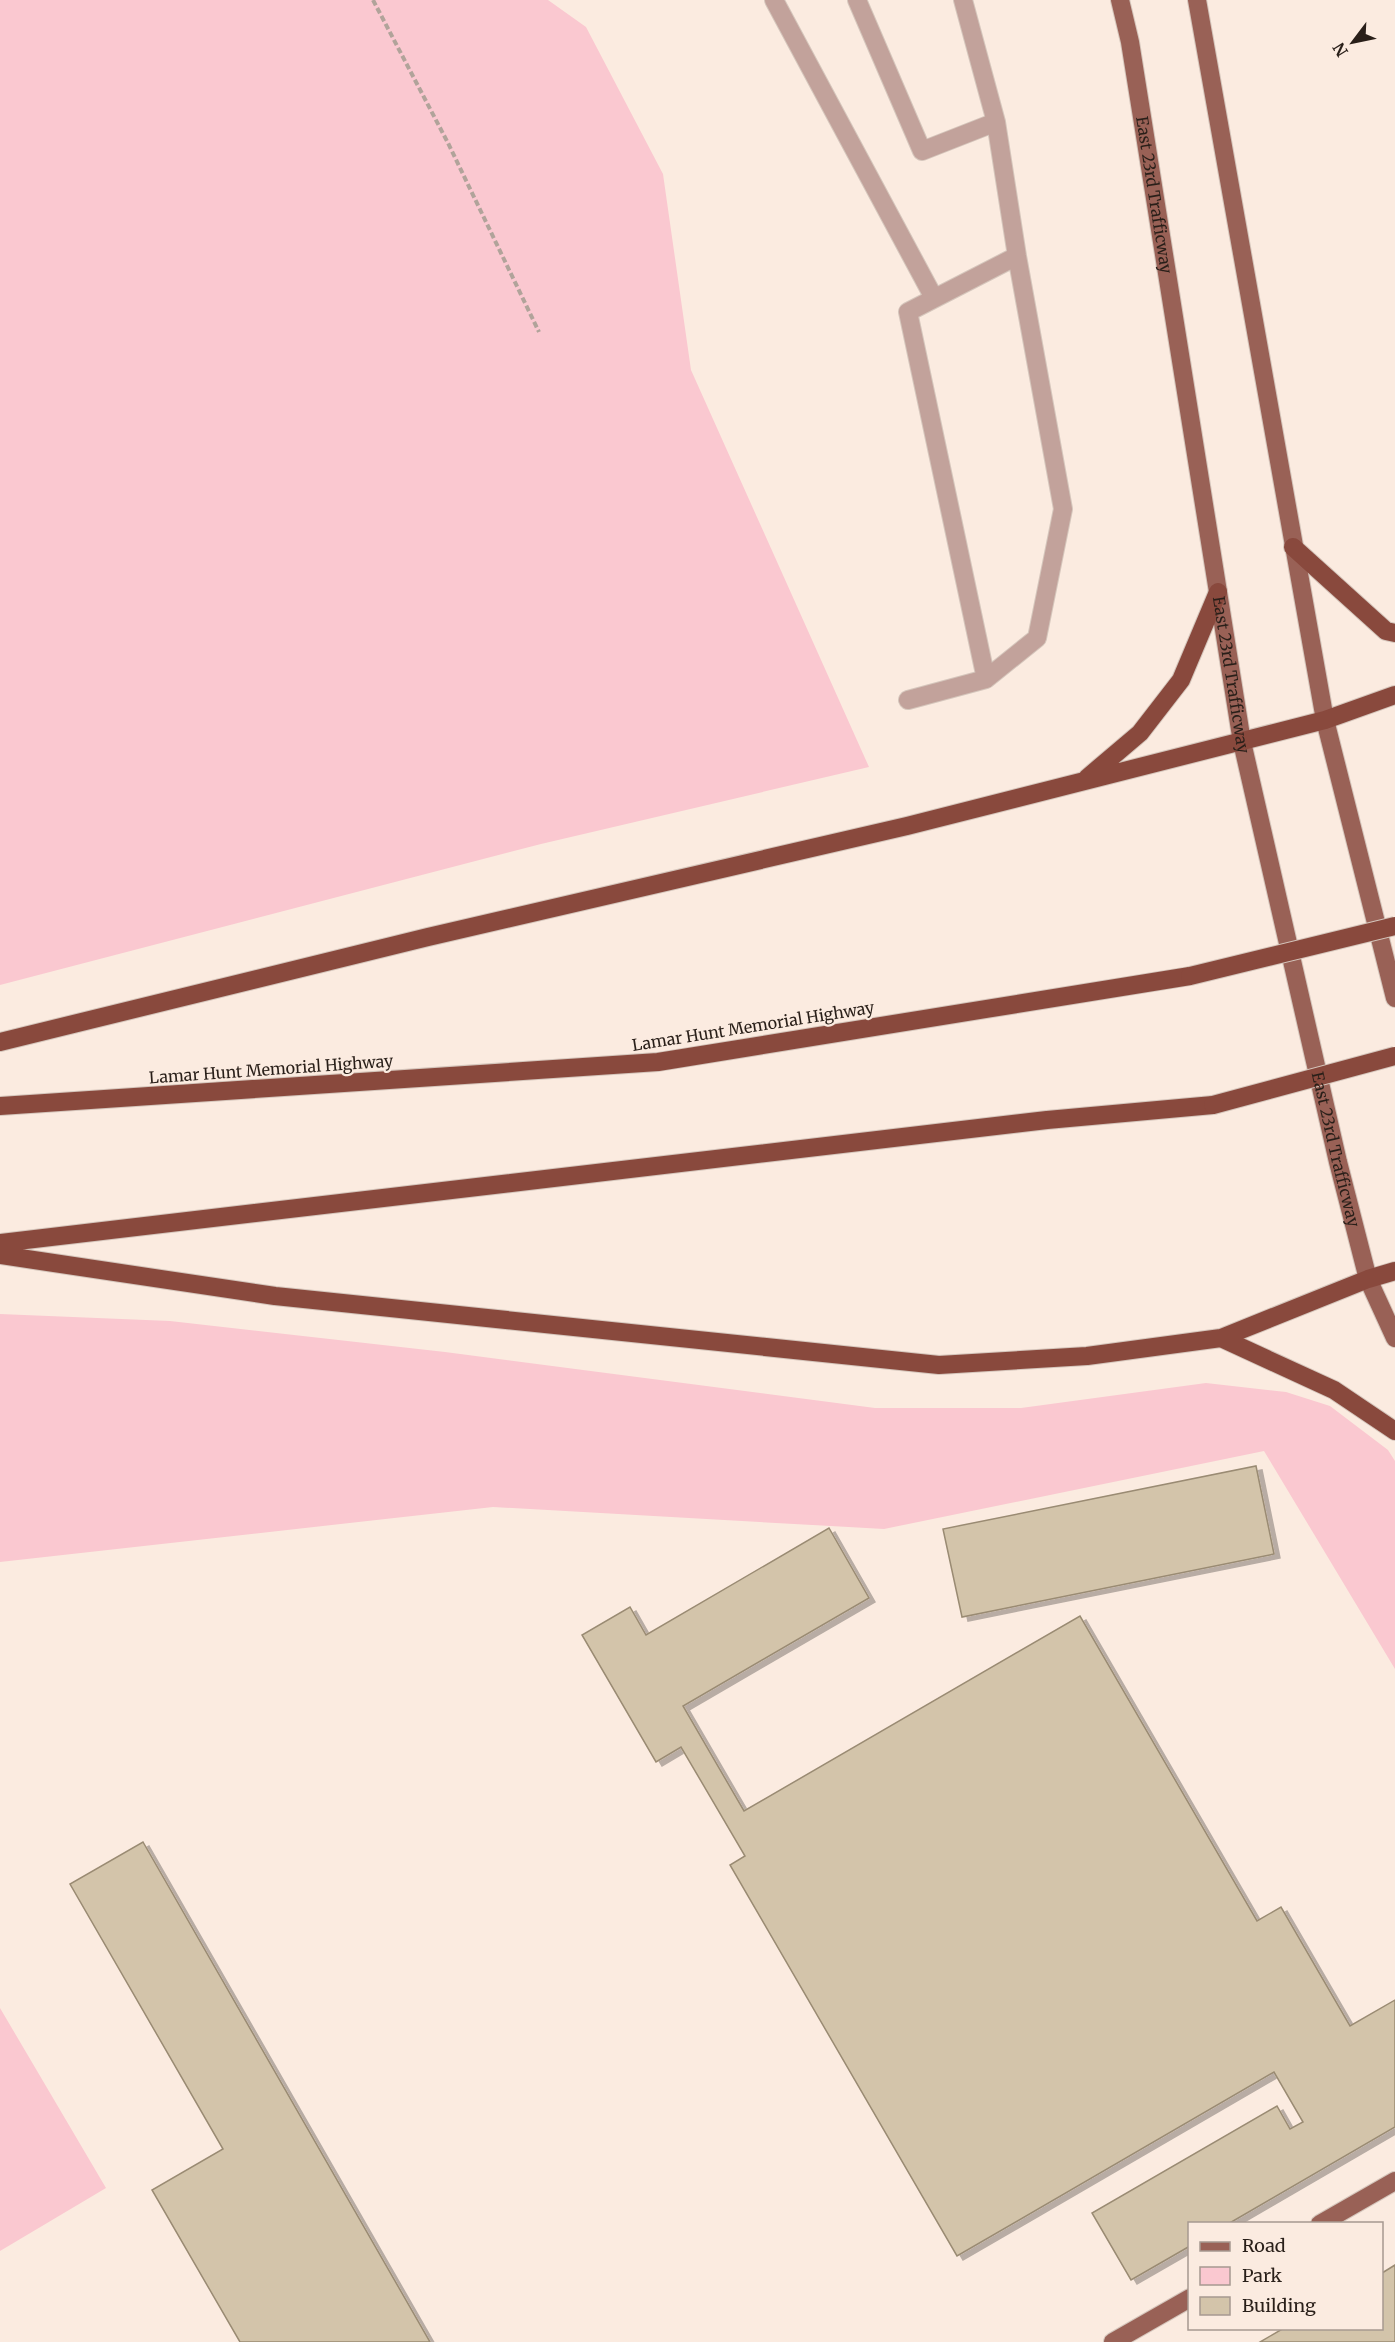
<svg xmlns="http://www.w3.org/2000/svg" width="1395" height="2342" font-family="Merriweather,serif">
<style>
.green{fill:#fac8d0}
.building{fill:#d3c4aa;stroke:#9a8b73;stroke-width:1.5;filter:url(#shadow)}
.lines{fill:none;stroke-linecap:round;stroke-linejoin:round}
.minor-casing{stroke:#d5c6bc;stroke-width:20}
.major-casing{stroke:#d5c6bc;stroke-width:20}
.highway-casing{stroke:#d5c6bc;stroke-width:20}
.path{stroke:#b1a39a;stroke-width:4;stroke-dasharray:6 3;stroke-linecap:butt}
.minor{stroke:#c2a29b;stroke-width:18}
.major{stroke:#996156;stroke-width:18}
.highway{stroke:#89493d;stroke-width:18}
.highway-bridge-casing{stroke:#d5c6bc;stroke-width:20;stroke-linecap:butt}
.highway-bridge{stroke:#89493d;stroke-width:18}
.labels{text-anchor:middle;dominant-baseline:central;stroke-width:4.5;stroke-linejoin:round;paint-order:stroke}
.street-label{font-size:16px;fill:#291f19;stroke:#fbebe0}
</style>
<defs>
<filter id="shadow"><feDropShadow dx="6" dy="4" stdDeviation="0" flood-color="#0004"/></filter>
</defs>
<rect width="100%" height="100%" fill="#fbebe0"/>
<path class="green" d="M0,0H548L586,27L663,174L691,370L869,767L541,844L0,985Z
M0,1314L170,1321L445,1352L875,1408H1021L1206,1383L1286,1392L1330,1406L1388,1450L1395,1461V1669L1264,1451L884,1529L493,1507L0,1562Z
M0,2008L106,2188L0,2251Z"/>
<path class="building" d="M1256,1466L1274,1554L962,1617L943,1529Z
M829,1528L869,1598L683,1706L744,1811L1080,1616L1257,1921L1281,1907L1350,2026L1395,2000V2127L1228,2224H1190V2246L1131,2280L1092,2213L1277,2106L1290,2129L1303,2122L1274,2072L957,2256L730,1865L745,1856L681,1747L656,1762L582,1635L630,1607L646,1635Z
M143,1842L430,2342H240L152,2190L223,2149L70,1884Z
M1395,2265V2342H1260L1284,2328H1382V2273Z"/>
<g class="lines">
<defs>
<path id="minor" d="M774,0L934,298
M857,0L922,151L996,122
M986,679L908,312L1017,256
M908,700L986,679L1037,638L1063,509L1017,256L996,122L963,0"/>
<g id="major">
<path id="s1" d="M1120,0L1130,42L1242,742L1338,1162L1368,1279L1395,1338"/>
<path d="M1197,0L1325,720L1395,998"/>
<path d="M1320,2224L1395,2181"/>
<path d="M1113,2342L1190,2298"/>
</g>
<path id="highway" d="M1293,547L1386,631L1395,633
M1087,778L1140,733L1181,680L1218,592
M0,1042L428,937L907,826L1325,720L1395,695
M0,1106L658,1062L1190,976
M0,1243L1047,1120L1213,1105
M0,1255L275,1296L939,1365L1087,1356L1221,1338L1368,1279L1395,1271
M1221,1338L1334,1390L1395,1431"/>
</defs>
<use href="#minor" class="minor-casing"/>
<use href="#major" class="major-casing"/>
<use href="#highway" class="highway-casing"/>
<path class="path" d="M373,0L448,143L539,332"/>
<use href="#minor" class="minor"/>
<use href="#major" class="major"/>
<use href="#highway" class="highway"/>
<defs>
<path id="highway-bridge" d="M1190,976L1395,926
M1213,1105L1395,1056"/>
</defs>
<use href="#highway-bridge" class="highway-bridge-casing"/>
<use href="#highway-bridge" class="highway-bridge"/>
</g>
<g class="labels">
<g class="street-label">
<text stroke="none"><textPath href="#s1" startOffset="198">East 23rd Trafficway</textPath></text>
<text stroke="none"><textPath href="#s1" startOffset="684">East 23rd Trafficway</textPath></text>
<text transform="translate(753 1026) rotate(-9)">Lamar Hunt Memorial Highway</text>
<text transform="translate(271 1069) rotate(-4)">Lamar Hunt Memorial Highway</text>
<text stroke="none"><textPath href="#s1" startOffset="1170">East 23rd Trafficway</textPath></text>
</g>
</g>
<rect x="1188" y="2222" width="195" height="108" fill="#fbebe0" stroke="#a79990" stroke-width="1.5"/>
<rect x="1200" y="2242" width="30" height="9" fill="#996156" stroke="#a79990" stroke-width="1.5"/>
<text x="1242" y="2252" font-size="18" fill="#291f19">Road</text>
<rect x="1200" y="2267" width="30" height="18" fill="#fac8d0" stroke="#a79990" stroke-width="1.5"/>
<text x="1242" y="2282" font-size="18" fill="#291f19">Park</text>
<rect x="1200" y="2297" width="30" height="18" fill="#d3c4aa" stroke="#a79990" stroke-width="1.5"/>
<text x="1242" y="2312" font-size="18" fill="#291f19">Building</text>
<g transform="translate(1353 42) rotate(238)" stroke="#fbebe0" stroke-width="4.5" paint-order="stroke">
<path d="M0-4.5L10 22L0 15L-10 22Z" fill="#291f19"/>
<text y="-9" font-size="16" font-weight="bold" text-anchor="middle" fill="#291f19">N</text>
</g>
</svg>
